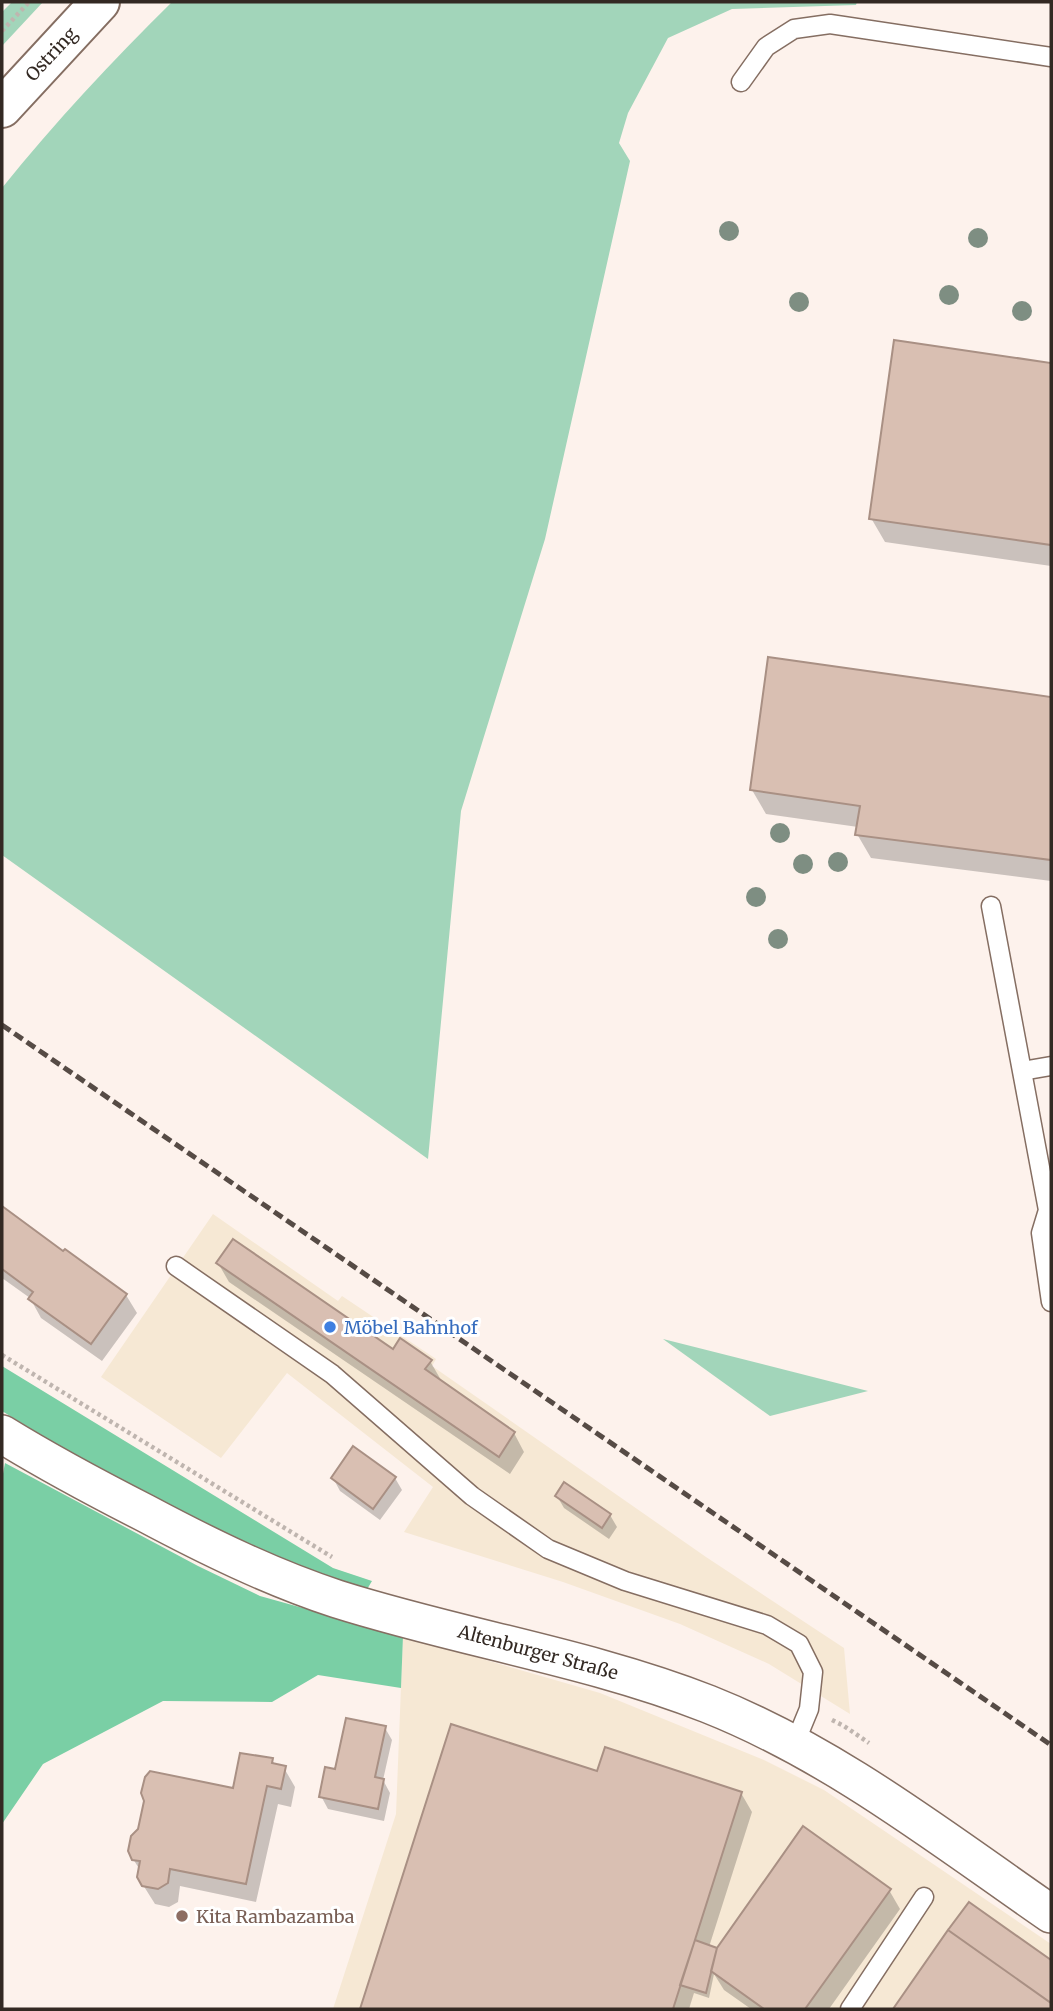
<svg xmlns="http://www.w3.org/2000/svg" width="1053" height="2011" font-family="Merriweather,serif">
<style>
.commercial{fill:#f6e8d4}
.green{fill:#a2d5ba}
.forest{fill:#7acfa5}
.shadow{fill:#0003}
.building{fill:#d9bfb2;stroke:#a99084;stroke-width:2}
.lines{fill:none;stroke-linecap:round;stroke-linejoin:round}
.service-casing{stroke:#856e62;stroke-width:21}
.minor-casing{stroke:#856e62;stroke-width:40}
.secondary-casing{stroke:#856e62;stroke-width:42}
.path{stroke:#bfb5af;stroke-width:4.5;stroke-dasharray:3.5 3.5;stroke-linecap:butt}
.service{stroke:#fff;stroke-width:18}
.minor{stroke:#fff;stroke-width:37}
.secondary{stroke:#fff;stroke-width:38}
.rail{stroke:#564b45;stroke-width:5;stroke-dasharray:10 5;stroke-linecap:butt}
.tree{fill:#7e8e82}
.shop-dot{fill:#3f7fe0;stroke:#fff;stroke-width:2.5}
.education-dot{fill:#8d6e63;stroke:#fff;stroke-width:2.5}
.labels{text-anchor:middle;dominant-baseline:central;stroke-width:6;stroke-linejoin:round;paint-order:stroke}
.street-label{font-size:18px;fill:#332923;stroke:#fff}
.shop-label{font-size:18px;fill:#366cbe;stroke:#fff;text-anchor:start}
.education-label{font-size:18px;fill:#785e54;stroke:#fff;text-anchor:start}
</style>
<rect width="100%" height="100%" fill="#fdf2ec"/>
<path class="commercial" d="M213,1214L338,1301L342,1296L436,1359L432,1366L706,1557L844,1648L850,1714L769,1664L680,1624L563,1582L404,1532L433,1487L287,1373L221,1458L101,1377Z
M403,1636L600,1693L764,1760L824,1790L1051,1944V2009H333L396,1814Z"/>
<path class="green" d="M12,2H43L2,46V12Z
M172,2H857L856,5L732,9L668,38L628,113L619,143L630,161L545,539L461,811L428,1159L2,855V188C55,122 112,61 172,2Z
M663,1339L868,1391L770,1416Z"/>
<path class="forest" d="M2,1366L333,1568L372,1581L366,1591L263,1554L59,1446L2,1411Z
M5,1463L198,1566L260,1596L403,1636L401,1688L318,1675L272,1702L163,1701L43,1764L2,1824V1479Z"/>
<path class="shadow" d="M895,342L1051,364V566L885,542L871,518Z
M770,659L1051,698V881L871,858L857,834L858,827L766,814L752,790Z
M2,1209L126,1295L137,1313L102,1361L41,1318L30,1298L2,1278Z
M218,1263L394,1351L430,1361L441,1380L440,1381L514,1433L524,1452L510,1474L229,1282Z
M333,1478H395L402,1490L380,1520L340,1491Z
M557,1496L610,1515L617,1527L609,1539L564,1508Z
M452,1726L599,1773L741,1793L752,1812L709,1947L719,1950L889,1890L900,1909L829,2009H751L724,1990L714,1974L709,1998L694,1993L689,2009H362Z
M385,1728L392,1740L383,1780L390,1793L384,1821L328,1809L321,1796L336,1771Z
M272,1760L275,1765L284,1768L295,1787L291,1807L278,1804L256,1902L180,1886L178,1902L169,1907L155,1904L138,1877L140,1870L133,1859L234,1790Z
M969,1904L1051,1962V2009H895Z"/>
<path class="building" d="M894,340L1051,363V545L869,519Z
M768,657L1051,697V860L855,835L860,806L750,790Z
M2,1206L63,1251L65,1249L127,1294L91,1344L28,1299L33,1292L2,1269Z
M233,1239L393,1349L400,1338L432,1360L425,1369L515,1432L499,1457L216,1263Z
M353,1446L396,1477L373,1509L331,1478Z
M564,1482L611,1514L602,1528L555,1496Z
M346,1718L386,1726L375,1777L384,1779L378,1809L319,1797L325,1767L335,1769Z
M451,1724L597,1771L605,1747L742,1792L673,2009H360Z
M240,1753L273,1758L272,1763L286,1766L281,1789L267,1786L246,1884L170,1869L168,1883L158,1889L142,1886L137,1877L140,1861L132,1860L128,1851L131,1836L138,1829L144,1801L141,1793L145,1777L150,1771L233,1788Z
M803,1826L891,1889L805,2009H764L711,1971L717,1948Z
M969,1902L1051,1960V2003L948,1930Z
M948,1930L1051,2003V2009H893Z
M695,1940L717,1948L706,1993L680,1985Z"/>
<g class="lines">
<defs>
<path id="service" d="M741,82L766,47L794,29L830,24L1051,57
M991,906L1048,1210L1041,1233L1051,1302
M1022,1071L1051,1066
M176,1266L332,1374L472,1496L548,1549L625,1581L767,1625L799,1644L813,1672L809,1709L795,1743
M850,2009L924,1897"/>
<path id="minor" d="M2,1434C49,1463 96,1488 145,1513C207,1546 270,1577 337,1599C460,1638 588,1657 708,1704C834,1754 941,1838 1051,1914"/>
<path id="secondary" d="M2,108L100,2"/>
</defs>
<use href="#service" class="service-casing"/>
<use href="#minor" class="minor-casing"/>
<use href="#secondary" class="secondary-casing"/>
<path class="path" d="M2,31L29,2
M2,1355L332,1557
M832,1720L844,1726L869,1743"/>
<use href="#service" class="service"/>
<use href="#minor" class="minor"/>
<use href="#secondary" class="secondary"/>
<path class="rail" d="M2,1025L1051,1745"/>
</g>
<g class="tree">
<circle cx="729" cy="231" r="10"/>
<circle cx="978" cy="238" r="10"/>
<circle cx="949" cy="295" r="10"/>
<circle cx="799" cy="302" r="10"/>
<circle cx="1022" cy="311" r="10"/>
<circle cx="780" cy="833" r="10"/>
<circle cx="838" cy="862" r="10"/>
<circle cx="803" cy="864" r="10"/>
<circle cx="756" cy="897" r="10"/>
<circle cx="778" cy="939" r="10"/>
</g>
<circle class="shop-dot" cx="330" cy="1327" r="7"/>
<circle class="education-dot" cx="182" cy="1916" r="7"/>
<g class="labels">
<g class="street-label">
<text transform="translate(51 54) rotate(-47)">Ostring</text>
<text transform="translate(538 1652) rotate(15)">Altenburger Straße</text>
</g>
<g class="shop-label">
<text x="344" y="1327">Möbel Bahnhof</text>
</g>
<g class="education-label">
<text x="196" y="1916">Kita Rambazamba</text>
</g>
</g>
<rect width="1053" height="2011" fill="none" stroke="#332923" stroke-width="7"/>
</svg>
